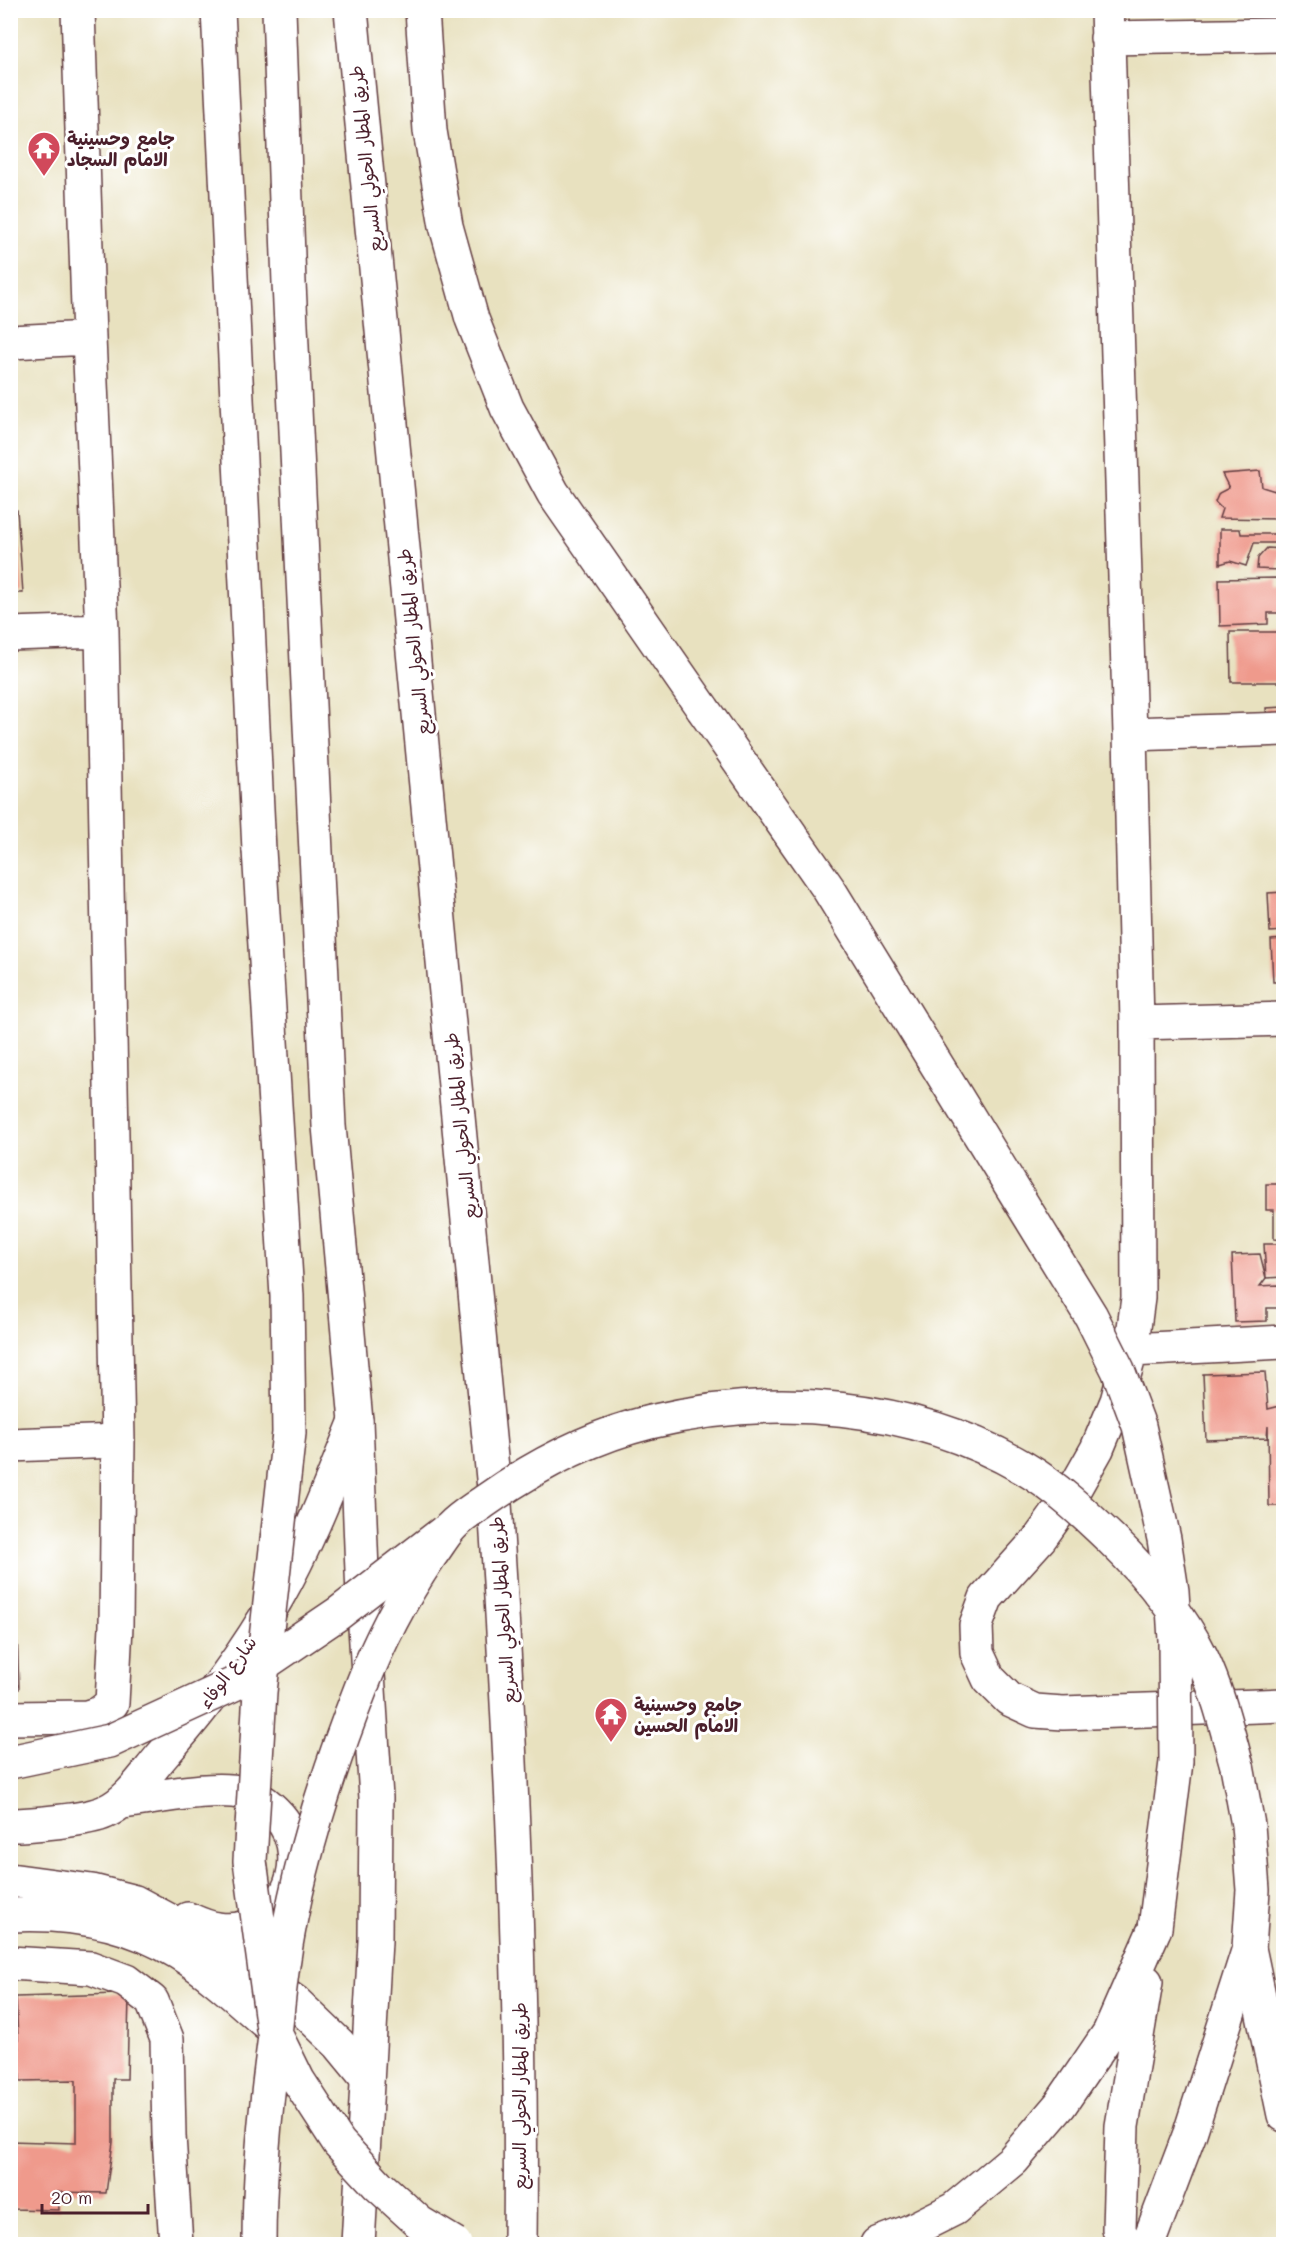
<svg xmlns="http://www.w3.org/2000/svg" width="1294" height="2255" font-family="Mali,'Playpen Sans Arabic',sans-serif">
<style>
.building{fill:#ef9a8c}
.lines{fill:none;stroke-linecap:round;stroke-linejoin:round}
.minor-casing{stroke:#623c41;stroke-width:36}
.major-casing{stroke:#623c41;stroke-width:36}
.highway-casing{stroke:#623c41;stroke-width:36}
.minor{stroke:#fff;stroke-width:33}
.major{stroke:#fff;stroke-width:33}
.highway{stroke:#fff;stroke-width:33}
.major-bridge-casing{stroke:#623c41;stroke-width:36;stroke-linecap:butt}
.highway-bridge-casing{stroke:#623c41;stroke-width:36;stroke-linecap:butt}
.major-bridge{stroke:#fff;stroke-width:33}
.highway-bridge{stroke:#fff;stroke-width:33}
.labels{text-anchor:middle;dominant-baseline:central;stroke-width:6;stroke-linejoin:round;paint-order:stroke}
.poi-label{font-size:18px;font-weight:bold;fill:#4a1f2b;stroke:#fff;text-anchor:start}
.street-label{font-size:18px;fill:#4a1f2b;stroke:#fff}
</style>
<rect width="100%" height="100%" fill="#fff"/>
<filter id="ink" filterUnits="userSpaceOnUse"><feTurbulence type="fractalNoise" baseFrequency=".0167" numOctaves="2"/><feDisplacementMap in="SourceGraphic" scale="12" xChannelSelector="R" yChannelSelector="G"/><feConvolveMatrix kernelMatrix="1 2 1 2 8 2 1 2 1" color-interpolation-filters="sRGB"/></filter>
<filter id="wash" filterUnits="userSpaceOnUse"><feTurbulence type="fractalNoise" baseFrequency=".008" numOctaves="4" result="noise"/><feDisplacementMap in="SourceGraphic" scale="24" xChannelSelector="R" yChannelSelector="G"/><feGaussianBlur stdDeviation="1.35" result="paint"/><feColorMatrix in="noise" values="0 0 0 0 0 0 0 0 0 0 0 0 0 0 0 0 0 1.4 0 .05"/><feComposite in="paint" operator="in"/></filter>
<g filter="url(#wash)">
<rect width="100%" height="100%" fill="#e8e1bf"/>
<g id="blocks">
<path class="building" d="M10,467H12L15,501L10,502Z
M1260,471L1262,487L1275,491L1279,476L1284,477V519L1219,518L1222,509L1215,502L1219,493L1229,488L1222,474Z
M17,510L23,593H10V511Z
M1220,529H1240L1241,534H1284V543H1254L1246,566L1230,561L1220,564Z
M1267,548L1284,549V558H1279L1278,570L1257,569L1258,558Z
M1278,578V587H1284V613H1268V624L1220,626L1219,579Z
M1230,632H1284V682H1231Z
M1284,707V735L1268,736L1266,708Z
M1284,892V931L1270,932L1268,893Z
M1284,939V982H1273L1271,940Z
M1266,1184H1284V1240L1274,1239V1210H1266Z
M1264,1244H1284V1277L1266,1278L1260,1286L1279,1285L1281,1308H1267V1321L1235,1322L1232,1255L1260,1254L1266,1278Z
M1265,1372L1268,1409L1284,1405V1506H1269L1268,1426L1267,1438L1206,1440L1203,1374Z
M15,1576L19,1689L10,1690V1577Z
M119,1994L129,1996L127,2079H113V2142L106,2193L58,2192L59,2210L10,2209V2141L76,2143V2080L20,2081L16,1997Z"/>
</g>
</g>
<g filter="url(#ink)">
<use href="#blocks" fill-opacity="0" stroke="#623c41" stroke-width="1.5"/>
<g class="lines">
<defs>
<path id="minor" d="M1107,10L1130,734L1137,1023L1138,1298L1131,1350L1117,1401L1097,1449L1071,1495L1040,1538L986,1598L976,1625L977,1653L989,1679L1009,1699L1035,1711L1063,1713L1284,1705
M1107,38L1284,35
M10,342L89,338
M10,634L102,631
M1130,734L1284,729
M1137,1023L1284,1019
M1131,1350L1284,1342
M10,1445L118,1441
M10,1718L87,1717L100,1713L112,1703L116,1626L118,1441L102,631L89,338L78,10
M10,1963L91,1968L126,1981L152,2001L167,2039L169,2136L176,2244"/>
<path id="major" d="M122,1802C157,1798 211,1785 245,1793C258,1796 270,1806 279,1816C318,1862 280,1938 218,1929C208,1928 197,1923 188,1919
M10,1825C31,1825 88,1820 105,1812C128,1802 144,1777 160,1758C204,1708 245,1655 278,1596C309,1541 332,1480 356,1421
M10,1880L92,1891L135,1902L213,1944L295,2002L339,2044L367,2078
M10,1915C69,1912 129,1922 179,1953C213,1974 243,2003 273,2029
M1249,1948L1284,2115"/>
<path id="highway" d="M218,10L259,850
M279,10L289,283L329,1126L356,1421L363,1596L376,1798L375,1941L358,2244
M351,10L494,1489C511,1740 523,1992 520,2244
M422,10L430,131L446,226L472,319L507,408L553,493L703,709
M877,2244L908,2232L954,2209L1013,2160L1060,2105L1109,2033L1155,1928
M1124,2244L1119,2229L1122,2126L1146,1982
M1148,2244L1190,2133L1249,1948L1253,1890L1248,1825L1237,1766"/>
</defs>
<use href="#minor" class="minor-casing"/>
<use href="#major" class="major-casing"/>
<use href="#highway" class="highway-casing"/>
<use href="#minor" class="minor"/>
<use href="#major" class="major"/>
<use href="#highway" class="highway"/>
<defs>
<path id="major-bridge" d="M10,1762L110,1741L234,1684L339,1613L444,1532"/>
<path id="highway-bridge" d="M703,709L828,888L1091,1316L1118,1370L1139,1426L1164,1539L1172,1591L1175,1640L1176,1762L1155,1928
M259,850L287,1296L289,1433L260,1692L250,1861L273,2029L298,2080L339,2143L378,2185L420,2223L455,2244
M259,2244C259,2177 265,2111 274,2044C277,2018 279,1991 283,1965C296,1870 326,1777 361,1688C380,1639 401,1599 430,1556C437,1547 443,1536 451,1527C460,1517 474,1509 485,1501C536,1465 589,1437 650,1422C774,1392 912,1403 1024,1468C1055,1486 1086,1515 1112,1540C1147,1574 1180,1613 1202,1658C1218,1692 1227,1730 1237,1766"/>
</defs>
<use href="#major-bridge" class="major-bridge-casing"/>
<use href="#highway-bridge" class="highway-bridge-casing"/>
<use href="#major-bridge" class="major-bridge"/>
<use href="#highway-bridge" class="highway-bridge"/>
</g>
</g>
<defs>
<symbol id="temple-pin" viewBox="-11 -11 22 30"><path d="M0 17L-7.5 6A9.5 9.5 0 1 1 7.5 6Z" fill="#d1495b" stroke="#fff"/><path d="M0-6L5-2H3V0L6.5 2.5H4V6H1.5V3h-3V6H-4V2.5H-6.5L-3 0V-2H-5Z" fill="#fff"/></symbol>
</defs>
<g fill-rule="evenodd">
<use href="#temple-pin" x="25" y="129" width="38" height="52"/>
<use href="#temple-pin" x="592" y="1695" width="38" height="52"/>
</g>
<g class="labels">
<g class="poi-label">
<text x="67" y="138">جامع وحسينية<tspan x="67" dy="21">الامام السجاد</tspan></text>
<text x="634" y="1704">جامع وحسينية<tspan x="634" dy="21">الامام الحسين</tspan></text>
</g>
<g class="street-label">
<text transform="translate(365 159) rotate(-96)">طريق المطار الحولي السريع</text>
<text transform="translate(413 642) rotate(-96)">طريق المطار الحولي السريع</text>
<text transform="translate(460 1126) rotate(-96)">طريق المطار الحولي السريع</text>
<text transform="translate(502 1610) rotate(-94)">طريق المطار الحولي السريع</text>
<text transform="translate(227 1672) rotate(-54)">شارع الوفاء</text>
<text transform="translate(519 2096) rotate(-90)">طريق المطار الحولي السريع</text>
</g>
</g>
<rect width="1294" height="2255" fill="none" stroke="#fff" stroke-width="36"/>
<path d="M42 2204v9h106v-9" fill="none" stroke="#4a1f2b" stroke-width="3"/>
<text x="51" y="2204" font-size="18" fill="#4a1f2b" stroke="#ffffff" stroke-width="4.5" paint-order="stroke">20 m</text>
</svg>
